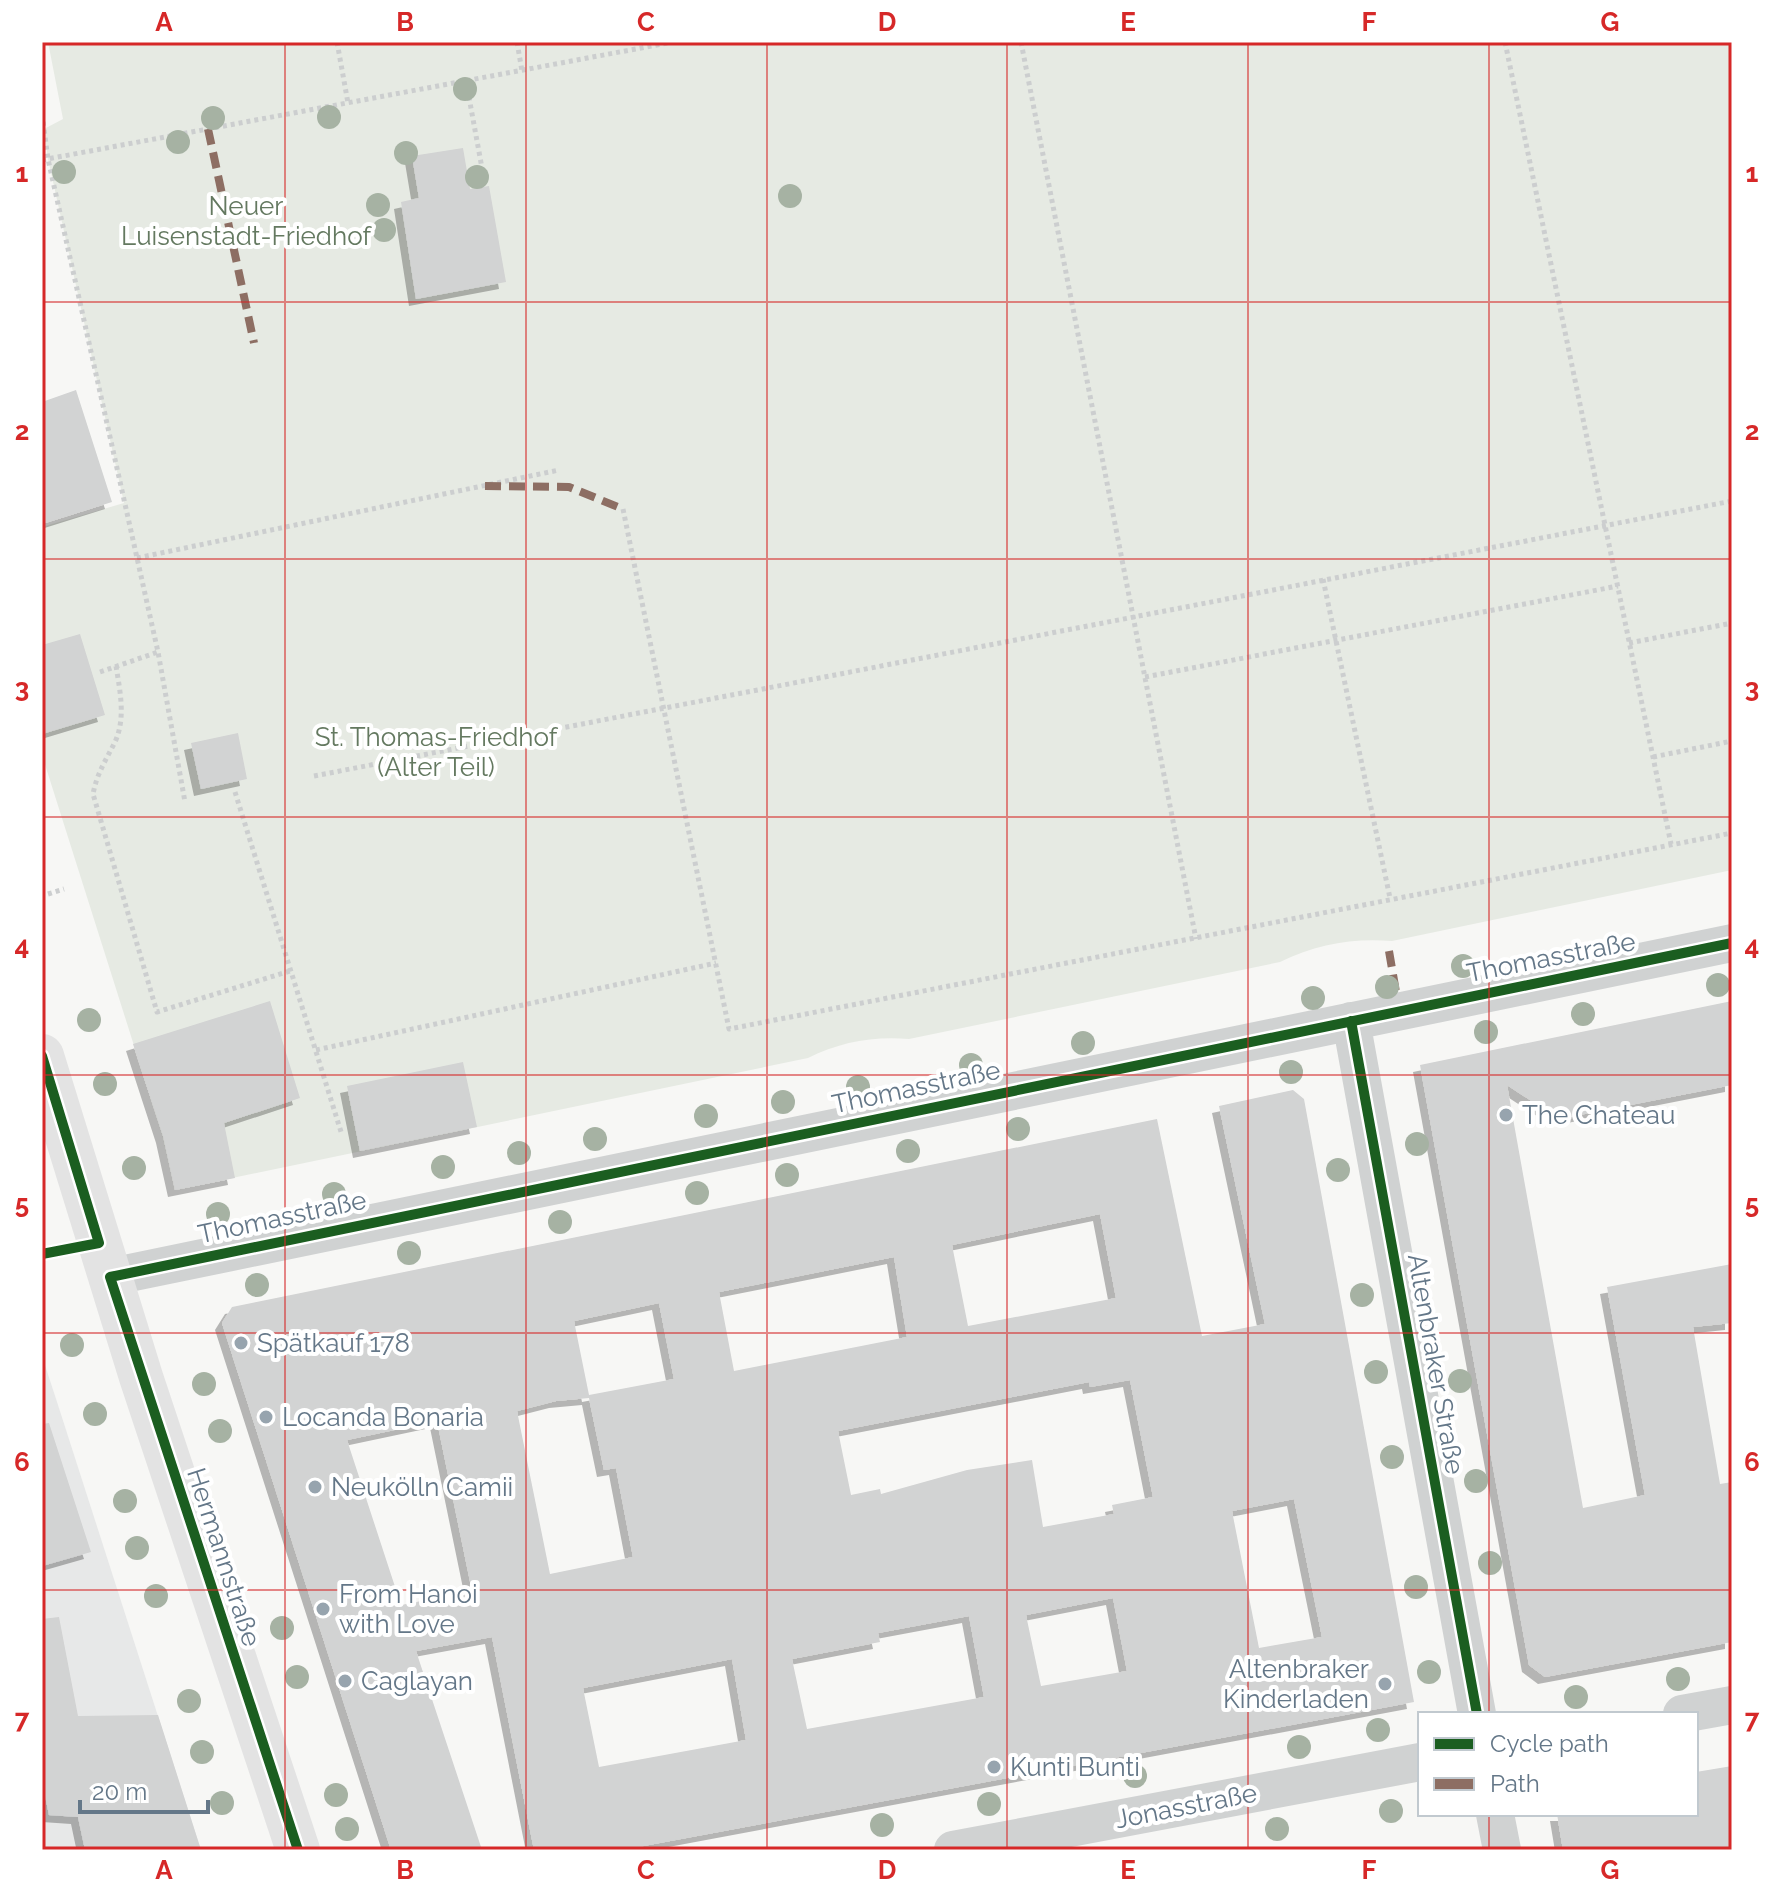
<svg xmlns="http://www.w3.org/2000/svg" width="1774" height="1892" font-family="Raleway,sans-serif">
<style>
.built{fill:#e7e8e8}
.green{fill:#e6eae3}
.building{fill:#d2d3d3;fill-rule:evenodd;filter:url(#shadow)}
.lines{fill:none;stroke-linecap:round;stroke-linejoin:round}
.path{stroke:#cccecf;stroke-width:5;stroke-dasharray:4 4;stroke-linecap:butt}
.minor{stroke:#d0d2d2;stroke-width:38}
.secondary{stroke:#e3e3e3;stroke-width:44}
.quiet{stroke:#8d6e63;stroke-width:8;stroke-dasharray:16 8;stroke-linecap:butt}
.cycleway-casing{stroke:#fff;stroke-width:15}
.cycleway{stroke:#1b5e20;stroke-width:10}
.tree{fill:#a6b2a3}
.grid{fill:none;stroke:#d62828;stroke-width:2;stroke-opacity:0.55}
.poi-dot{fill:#97a4ae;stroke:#fff;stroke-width:3}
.labels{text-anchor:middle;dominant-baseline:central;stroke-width:8;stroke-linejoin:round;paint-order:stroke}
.park-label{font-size:26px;fill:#647960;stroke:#fff}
.street-label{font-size:26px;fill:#647788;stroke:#fff}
.poi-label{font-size:26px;fill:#647788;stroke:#fff;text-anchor:start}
.neatline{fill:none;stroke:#d62828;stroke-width:3}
.grid-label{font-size:26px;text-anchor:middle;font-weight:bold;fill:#d62828}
</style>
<defs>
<filter id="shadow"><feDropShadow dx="-7" dy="7" stdDeviation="0" flood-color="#0004"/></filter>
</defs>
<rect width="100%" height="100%" fill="#f7f7f5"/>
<path class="built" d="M42,1356L58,1405L201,1850H42Z"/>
<path class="green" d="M48,42H1732V870L1392,941C1352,938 1317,944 1280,962L909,1039C873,1036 840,1042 808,1058L175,1190L162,1134L42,755V527L124,503L48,159L44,129L63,119Z"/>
<path class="building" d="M463,148L470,189L489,186L506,282L416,299L401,202L419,198L412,156Z
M76,390L112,502L42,524V402Z
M80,634L105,715L42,734V645Z
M238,733L247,779L201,789L191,743Z
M270,1001L300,1098L224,1123L235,1178L175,1190L163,1136L133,1044Z
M1732,1001V1085L1559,1119L1507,1085L1583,1508L1645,1495L1607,1287L1732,1264V1323L1693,1327L1720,1484L1732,1482V1642L1545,1677L1529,1665L1420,1065Z
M463,1062L477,1127L360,1151L347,1086Z
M1293,1090L1304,1099L1414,1702L622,1850H534L492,1637L416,1651L482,1850H391L222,1323L232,1307L1157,1119L1202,1336L1265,1324L1219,1106ZM1100,1214L1116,1298L968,1326L952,1245ZM894,1257L907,1337L734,1371L719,1292ZM659,1303L674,1379L589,1395L574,1321ZM1130,1380L1153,1497L1112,1505L1114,1514L1043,1527L1032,1460L967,1470L881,1494L880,1489L851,1495L838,1431L1089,1382L1090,1387ZM589,1398L604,1470L616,1468L633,1557L550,1574L517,1411L556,1401ZM437,1421L472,1591L401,1605L347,1440ZM1294,1499L1322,1637L1259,1648L1232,1511ZM1113,1598L1127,1671L1041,1686L1026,1615ZM969,1616L984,1697L807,1729L792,1659L880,1642L878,1633ZM732,1659L746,1740L599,1767L583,1688Z
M49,1423L91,1552L42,1566V1424Z
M59,1617L78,1716L158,1715L201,1850H85L78,1817L49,1815L42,1781V1619Z
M1732,1766V1850H1563L1557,1814H1696V1772Z"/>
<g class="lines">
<path class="path" d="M337,42L348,103
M517,42L522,71
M1021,42L1196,939
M1505,42L1671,844
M466,81L484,179
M42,114L48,159L158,652L185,802
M42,160L673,42
M623,509L729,1029L1732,833
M137,558L559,470
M1323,579L1390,898
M1629,643L1732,623
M116,666C120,691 126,718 115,742C106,760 97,773 93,794L157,1012L290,971
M100,672L158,652
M1145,677L1618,586
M1653,757L1732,741
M314,776L1732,501
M235,792L342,1135
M48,894L64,889
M316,1050L716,963"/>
<path class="minor" d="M1351,1021L1477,1714
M110,1277L1732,943
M1682,1714L1732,1705
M1495,1814L1502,1850
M953,1850L1420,1762"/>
<path class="secondary" d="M42,1056L141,1377L298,1850"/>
<path class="quiet" d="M208,129L254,343
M485,486L569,487L623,509
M1389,951L1396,992"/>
<defs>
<path id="cycleway" d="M1351,1021L1477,1714
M42,1056L99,1243L42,1254
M298,1850L110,1277L1732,943"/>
</defs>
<use href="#cycleway" class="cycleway-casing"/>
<use href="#cycleway" class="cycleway"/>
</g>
<g class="tree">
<circle cx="465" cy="89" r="12"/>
<circle cx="329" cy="117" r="12"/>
<circle cx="213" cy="118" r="12"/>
<circle cx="178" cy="142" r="12"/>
<circle cx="406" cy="153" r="12"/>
<circle cx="64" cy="172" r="12"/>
<circle cx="477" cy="177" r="12"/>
<circle cx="790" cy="196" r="12"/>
<circle cx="378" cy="205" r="12"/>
<circle cx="384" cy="230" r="12"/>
<circle cx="1463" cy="966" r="12"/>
<circle cx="1718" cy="985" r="12"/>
<circle cx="1387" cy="987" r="12"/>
<circle cx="1313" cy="998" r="12"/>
<circle cx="1583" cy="1014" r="12"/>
<circle cx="89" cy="1020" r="12"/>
<circle cx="1486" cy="1032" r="12"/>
<circle cx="1083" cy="1043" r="12"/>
<circle cx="971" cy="1065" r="12"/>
<circle cx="1291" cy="1072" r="12"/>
<circle cx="105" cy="1084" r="12"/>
<circle cx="858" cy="1087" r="12"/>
<circle cx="783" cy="1102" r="12"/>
<circle cx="706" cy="1116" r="12"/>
<circle cx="1018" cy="1129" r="12"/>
<circle cx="595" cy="1139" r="12"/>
<circle cx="1417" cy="1144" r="12"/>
<circle cx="908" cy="1151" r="12"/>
<circle cx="519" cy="1153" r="12"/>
<circle cx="443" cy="1167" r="12"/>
<circle cx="134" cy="1168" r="12"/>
<circle cx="1338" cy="1170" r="12"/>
<circle cx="787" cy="1175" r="12"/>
<circle cx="697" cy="1193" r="12"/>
<circle cx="334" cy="1194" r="12"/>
<circle cx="218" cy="1214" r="12"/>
<circle cx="560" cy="1222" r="12"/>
<circle cx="409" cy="1253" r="12"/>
<circle cx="257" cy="1285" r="12"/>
<circle cx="1362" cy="1295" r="12"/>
<circle cx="72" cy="1345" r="12"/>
<circle cx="1376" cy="1372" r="12"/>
<circle cx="1460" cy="1381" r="12"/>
<circle cx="204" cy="1384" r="12"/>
<circle cx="95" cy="1414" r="12"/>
<circle cx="220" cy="1431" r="12"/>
<circle cx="1392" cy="1457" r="12"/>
<circle cx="1476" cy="1481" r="12"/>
<circle cx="125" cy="1501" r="12"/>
<circle cx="137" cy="1548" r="12"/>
<circle cx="1490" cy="1563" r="12"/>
<circle cx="1416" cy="1587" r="12"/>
<circle cx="156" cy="1596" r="12"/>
<circle cx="282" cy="1628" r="12"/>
<circle cx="1429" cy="1672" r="12"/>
<circle cx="297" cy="1677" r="12"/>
<circle cx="1678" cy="1679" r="12"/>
<circle cx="1576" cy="1697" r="12"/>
<circle cx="189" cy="1701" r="12"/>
<circle cx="1378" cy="1730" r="12"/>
<circle cx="1299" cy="1747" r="12"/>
<circle cx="202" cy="1752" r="12"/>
<circle cx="1135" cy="1776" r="12"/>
<circle cx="336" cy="1795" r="12"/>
<circle cx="222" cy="1803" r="12"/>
<circle cx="989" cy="1804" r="12"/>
<circle cx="1391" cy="1811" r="12"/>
<circle cx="882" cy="1825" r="12"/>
<circle cx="347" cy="1829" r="12"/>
<circle cx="1277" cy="1829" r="12"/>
</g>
<path class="grid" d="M285,42V1850M526,42V1850M767,42V1850M1007,42V1850M1248,42V1850M1489,42V1714M42,302H1732M42,559H1732M42,817H1732M42,1075H1732M42,1333H1732M42,1590H1732M1489,1814V1850"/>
<g class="poi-dot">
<circle cx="1506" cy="1115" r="8"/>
<circle cx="241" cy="1343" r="8"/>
<circle cx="266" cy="1417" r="8"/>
<circle cx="315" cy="1487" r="8"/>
<circle cx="323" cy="1609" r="8"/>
<circle cx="345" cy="1681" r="8"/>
<circle cx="1385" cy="1684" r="8"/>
<circle cx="994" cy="1767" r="8"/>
</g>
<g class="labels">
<g class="park-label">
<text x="246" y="206">Neuer<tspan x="246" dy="30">Luisenstadt-Friedhof</tspan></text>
<text x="436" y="737">St. Thomas-Friedhof<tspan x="436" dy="30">(Alter Teil)</tspan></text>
</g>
<g class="street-label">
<text transform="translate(1551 957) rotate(-11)">Thomasstraße</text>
<text transform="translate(916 1087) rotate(-12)">Thomasstraße</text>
<text transform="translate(282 1217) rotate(-12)">Thomasstraße</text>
<text transform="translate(1436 1364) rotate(80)">Altenbraker Straße</text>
<text transform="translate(224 1557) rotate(72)">Hermannstraße</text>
<text transform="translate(1186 1806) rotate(-11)">Jonasstraße</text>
</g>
<g class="poi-label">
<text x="1522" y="1115">The Chateau</text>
<text x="257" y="1343">Spätkauf 178</text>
<text x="282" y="1417">Locanda Bonaria</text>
<text x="331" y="1487">Neukölln Camii</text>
<text x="339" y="1594">From Hanoi<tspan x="339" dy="30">with Love</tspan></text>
<text x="1369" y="1669" text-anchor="end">Altenbraker<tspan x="1369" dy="30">Kinderladen</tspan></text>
<text x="361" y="1681">Caglayan</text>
<text x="1010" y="1767">Kunti Bunti</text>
</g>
</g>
<rect width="1774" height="1892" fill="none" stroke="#ffffff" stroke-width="88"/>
<rect x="1418" y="1712" width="280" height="104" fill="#ffffff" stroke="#c1c9cf" stroke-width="2"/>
<rect x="1434" y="1738" width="40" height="12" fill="#1b5e20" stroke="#c1c9cf" stroke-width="2"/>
<text x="1490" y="1752" font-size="24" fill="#647788">Cycle path</text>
<rect x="1434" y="1778" width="40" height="12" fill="#8d6e63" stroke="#c1c9cf" stroke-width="2"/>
<text x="1490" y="1792" font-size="24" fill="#647788">Path</text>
<path d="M80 1800v12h128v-12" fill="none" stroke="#647788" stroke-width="4"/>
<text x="92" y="1800" font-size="24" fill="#647788" stroke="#ffffff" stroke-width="6" paint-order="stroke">20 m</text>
<rect x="44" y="44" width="1686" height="1804" class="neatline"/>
<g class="grid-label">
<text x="164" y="31">A</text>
<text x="405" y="31">B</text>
<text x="646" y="31">C</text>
<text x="887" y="31">D</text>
<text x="1128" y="31">E</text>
<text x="1369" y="31">F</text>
<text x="1610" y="31">G</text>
<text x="22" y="182">1</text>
<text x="1752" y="182">1</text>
<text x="22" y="440">2</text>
<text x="1752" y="440">2</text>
<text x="22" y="697">3</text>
<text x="1752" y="697">3</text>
<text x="22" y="955">4</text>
<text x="1752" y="955">4</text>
<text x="22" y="1213">5</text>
<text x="1752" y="1213">5</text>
<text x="22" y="1471">6</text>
<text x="1752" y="1471">6</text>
<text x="22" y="1728">7</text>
<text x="1752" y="1728">7</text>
<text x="164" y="1879">A</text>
<text x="405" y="1879">B</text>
<text x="646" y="1879">C</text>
<text x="887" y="1879">D</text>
<text x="1128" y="1879">E</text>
<text x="1369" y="1879">F</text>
<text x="1610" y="1879">G</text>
</g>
</svg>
